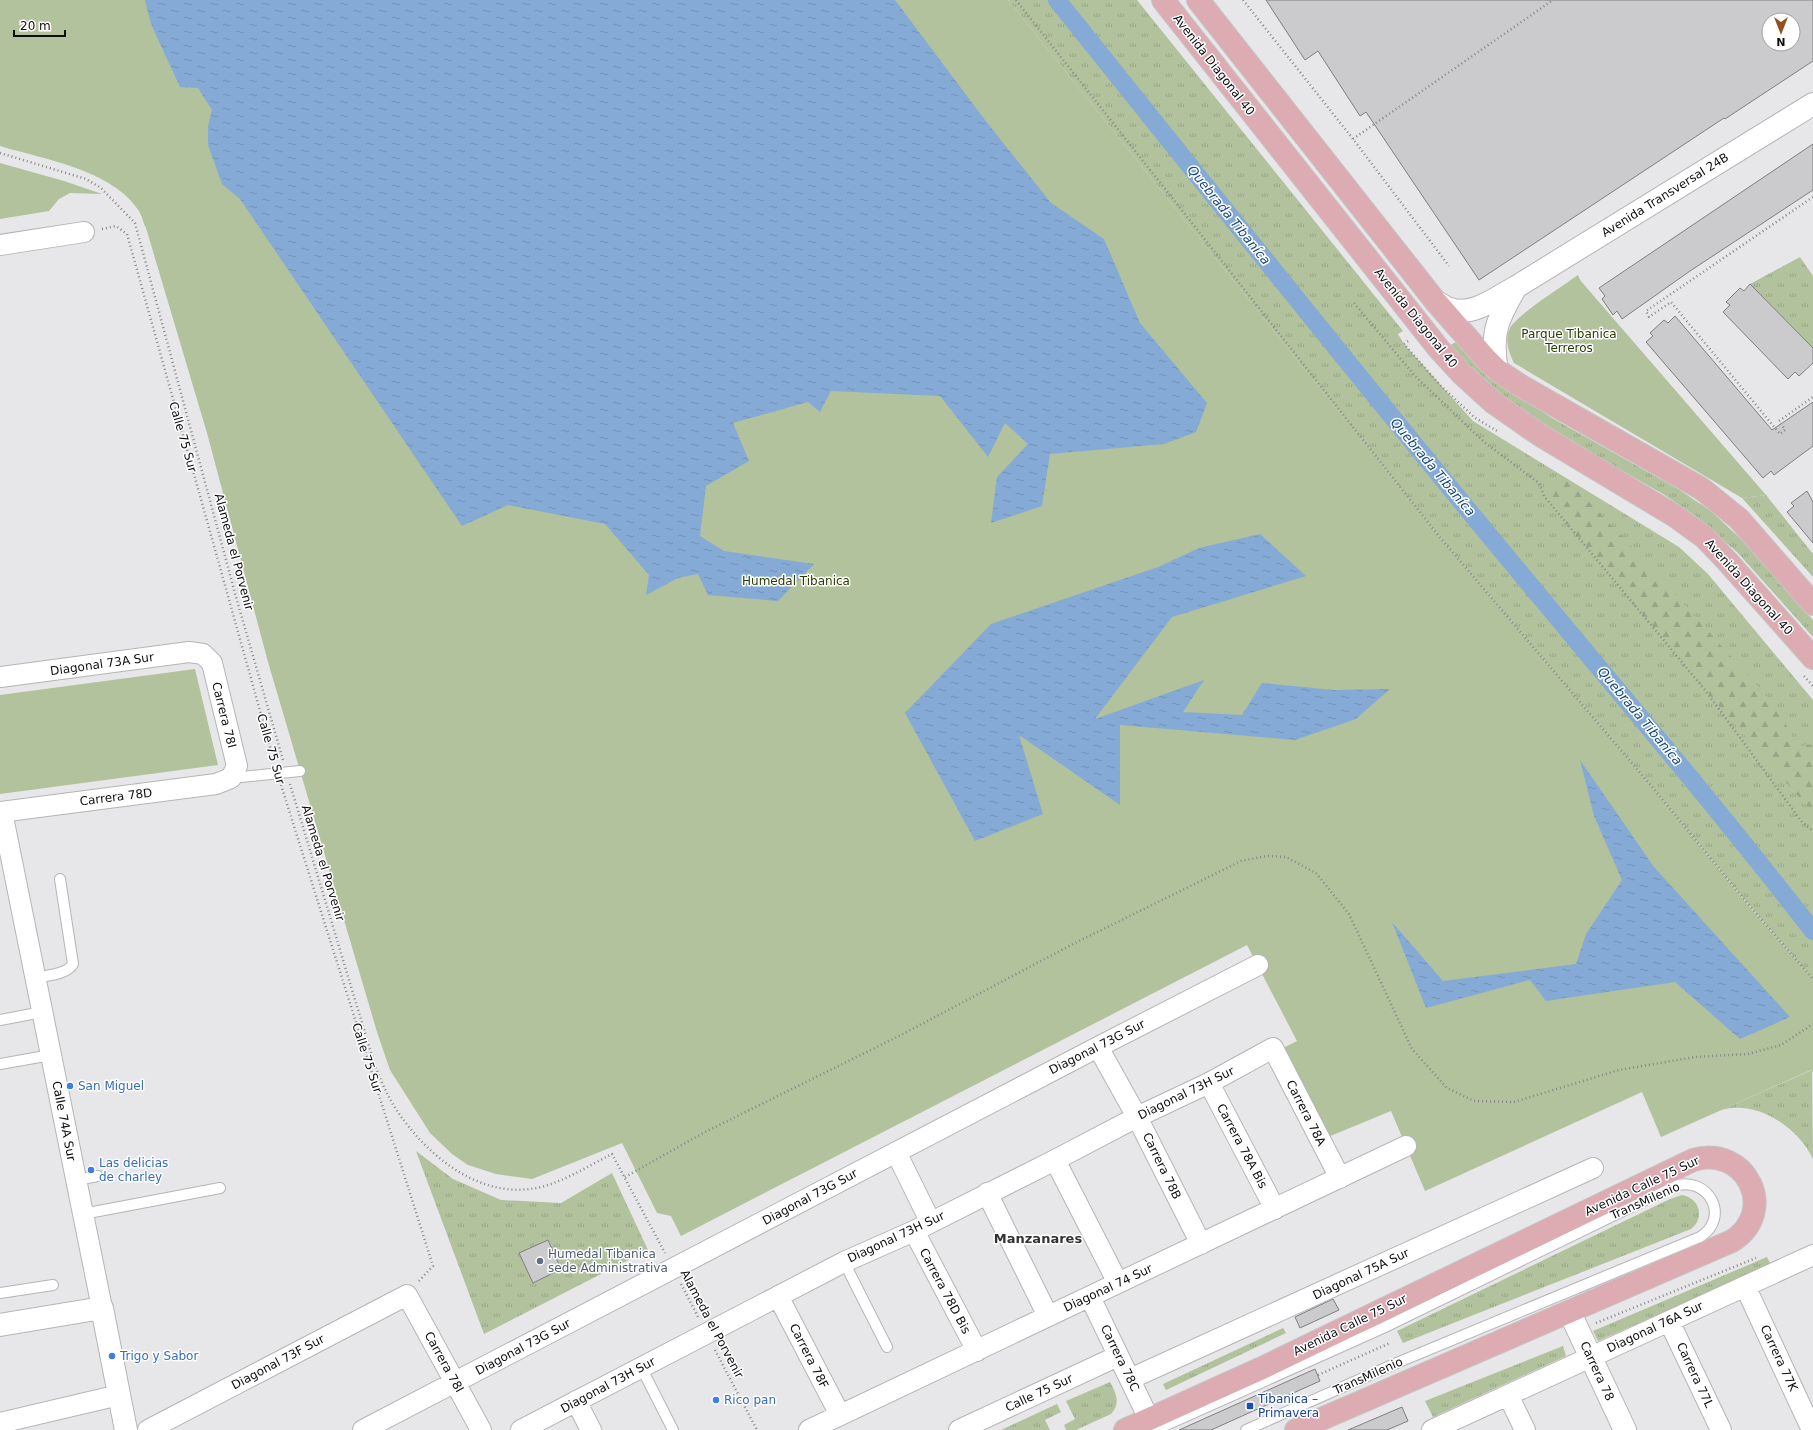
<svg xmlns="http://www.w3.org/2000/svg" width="1813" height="1430" font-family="'DejaVu Sans',sans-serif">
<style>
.grass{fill:url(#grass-tufts)}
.forest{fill:url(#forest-firs)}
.green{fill:#b1c29d}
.water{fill:url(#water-ripples)}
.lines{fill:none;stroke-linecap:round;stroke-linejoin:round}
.canal{stroke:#85aad5;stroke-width:18}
.building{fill:#cbcbcd;stroke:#7f7f81;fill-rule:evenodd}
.service-casing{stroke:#b5b5b7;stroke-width:12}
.minor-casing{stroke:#b5b5b7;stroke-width:22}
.tertiary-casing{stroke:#b5b5b7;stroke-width:24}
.primary-casing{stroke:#c5c5c5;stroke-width:24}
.path{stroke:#878789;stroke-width:2.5;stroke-dasharray:1 3;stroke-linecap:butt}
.service{stroke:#fff;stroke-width:10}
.minor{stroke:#fff;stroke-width:20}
.tertiary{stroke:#fff;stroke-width:22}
.primary{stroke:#dcacb2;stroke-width:22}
.shop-dot{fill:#3f7fe0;stroke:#fff;stroke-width:1.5}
.service-dot{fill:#5c6f8a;stroke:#fff;stroke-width:1.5}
.transit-dot{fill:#1a4fb4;stroke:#fff;stroke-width:1.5}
.labels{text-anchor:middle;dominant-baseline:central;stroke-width:3;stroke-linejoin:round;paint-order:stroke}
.street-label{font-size:12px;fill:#0e0e0f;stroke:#fff}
.park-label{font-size:12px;fill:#293c01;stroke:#fff}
.shop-label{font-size:12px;fill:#366cbe;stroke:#fff;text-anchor:start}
.service-label{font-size:12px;fill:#4e5e75;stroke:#fff;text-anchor:start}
.transit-label{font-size:12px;fill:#164399;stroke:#fff;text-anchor:start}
.water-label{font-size:13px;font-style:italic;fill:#14497e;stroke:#fff}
.neighbourhood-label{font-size:13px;font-weight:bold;fill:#323233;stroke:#fff}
</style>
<defs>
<pattern id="grass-tufts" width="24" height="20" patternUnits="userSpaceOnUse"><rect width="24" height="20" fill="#b1c29d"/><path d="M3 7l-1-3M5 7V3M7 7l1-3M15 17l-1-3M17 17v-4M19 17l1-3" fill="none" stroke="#97a686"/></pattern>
<pattern id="forest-firs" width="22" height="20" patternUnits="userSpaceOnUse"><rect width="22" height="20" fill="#b1c29d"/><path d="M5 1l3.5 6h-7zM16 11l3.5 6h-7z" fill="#97a686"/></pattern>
<pattern id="water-ripples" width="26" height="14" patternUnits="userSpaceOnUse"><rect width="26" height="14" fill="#85aad5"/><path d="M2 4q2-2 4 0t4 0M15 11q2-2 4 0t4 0" fill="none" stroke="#7291b6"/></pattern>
</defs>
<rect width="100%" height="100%" fill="#e7e7e9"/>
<path class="grass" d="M1008,0H1137L1403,331L1398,334L1404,344L1473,421L1679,547L1708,574L1813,700V979L1748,904L1653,788L1438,535Z
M1800,257L1813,276V348L1750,284Z
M1458,341L1509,389L1552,418L1678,489L1711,511L1743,541L1813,620V637L1737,552L1694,515L1663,494L1536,422L1480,381L1447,347Z
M1766,495L1813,554V577L1742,498Z
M1812,1070L1813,1159C1798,1127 1755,1098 1719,1111Z
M416,1151L453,1179L501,1200L561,1203L612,1173L648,1250L484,1334Z
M1682,1195C1700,1198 1705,1218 1691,1229L1403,1343L1397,1331L1670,1199Z
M1767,1257L1771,1265L1598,1341L1593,1331Z
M1283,1328L1286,1333L1166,1390L1163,1384Z
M1563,1346L1566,1356L1433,1417L1425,1401Z
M1110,1382C1116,1393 1121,1403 1111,1414L1076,1430H1066L1064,1425L1075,1419L1066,1401Z
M1057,1404L1061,1412L1045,1420L1050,1430H1001Z"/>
<path class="forest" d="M1566,478L1648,564L1777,708L1798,747L1813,744V810L1805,804L1705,690L1544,496Z"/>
<path class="green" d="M0,0H1008L1438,535L1653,788L1748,905L1813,979V1072L1811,1070L1661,1137L1642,1092L1425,1191L1391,1111L1328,1137L1283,1048L1297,1041L1247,945L681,1236L671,1216L657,1213L622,1143L532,1179L496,1174L468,1165L452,1154L430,1133L390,1070L377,1032L268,662L207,433L146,228C143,223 142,216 139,211C113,170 43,159 0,146Z
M0,163L64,181L102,194L70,193L59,199L49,211L0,219Z
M1578,275L1580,280L1766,495L1742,498L1514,363C1509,352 1504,340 1510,328C1518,314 1563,286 1578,275Z
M195,669L218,765L0,794V695Z"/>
<path class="water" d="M145,0H895L985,120L1051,203L1104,239L1140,323L1207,403L1196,432L1164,444L1050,454L1042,506L991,523L997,477L1028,444L1005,423L988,457L940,396L831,391L820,412L808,402L733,423L749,461L706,486L700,536L724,551L814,564L778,601L708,595L698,574L678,578L646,595L649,575L605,524L508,505L462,526L240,199L222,184L208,145V126L212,110L198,88L180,87L151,24Z
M1260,534L1306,576L1172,617L1095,719L1204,680L1183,712L1242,715L1262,683L1334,690L1390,689L1356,719L1295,740L1120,725V805L1019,735L1043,814L975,841L905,713L991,624L1158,567L1199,548Z
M1580,760L1654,867L1790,1017L1740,1039L1675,982L1546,1001L1530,980L1426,1008L1392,922L1443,981L1576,964L1586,934L1622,880L1594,816Z"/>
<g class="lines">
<path class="canal" d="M1057,0C1194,171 1330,342 1469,511C1584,651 1702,788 1813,931"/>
</g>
<path class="building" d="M1266,0H1813V61L1725,119L1724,118L1479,280L1366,112L1360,116L1318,51L1305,60ZM1769,20H1793V44H1769Z
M1813,144V190L1690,271L1622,319L1617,311L1613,315L1602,299L1605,296L1599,288Z
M1750,284L1813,348V363L1799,376L1795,372L1788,379L1723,312L1730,305L1726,302L1740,288L1744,291Z
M1675,316L1772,430L1813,402V446L1774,475L1771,471L1763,478L1646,342L1653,336L1650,333L1664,320L1668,323Z
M1807,491L1813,502V543L1787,512L1794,506L1791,503Z
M548,1240L561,1269L533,1283L519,1253Z
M1333,1299L1339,1310L1300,1328L1295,1317Z
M1315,1369L1320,1381L1211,1430H1179Z
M1402,1407L1408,1421L1387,1430H1348Z"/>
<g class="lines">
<defs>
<path id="service" d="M231,778L300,771
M35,978C47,975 66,975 73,964L60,879
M0,1020L42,1012
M0,1064L51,1055
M76,1180L98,1176
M83,1214L220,1188
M844,1262L887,1347
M0,1293L53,1285
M641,1367L673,1430
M1155,1430L1383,1328L1674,1186C1709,1175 1731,1218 1700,1237L1399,1362L1246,1430"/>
<path id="minor" d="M0,245L84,232
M0,677L189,652L203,654L212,663L237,766L231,778L216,784L0,812
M2,812L102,1308
M1098,1047L1137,1117L1201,1244
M1209,1083L1275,1209
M896,1152L930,1221
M1055,1160L1118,1283
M987,1193L1048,1316
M914,1231L977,1351
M1745,1286L1812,1430
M778,1296L840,1415
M1090,1297L1149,1419
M1669,1321L1721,1430
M1130,1379L1593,1168
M1508,1395L1525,1430
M576,1401L591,1430
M0,1423L119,1395
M148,1430L407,1295L481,1430
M363,1430L1098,1047L1258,965
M521,1430L844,1262L914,1231L1055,1160L1137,1117L1209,1083L1273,1048L1340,1178
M809,1430L1406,1146
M959,1430L1118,1356
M1432,1430L1813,1255"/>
<path id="tertiary" d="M1436,302C1441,304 1445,308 1450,309C1473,317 1497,297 1516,287L1813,104
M1497,370C1490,333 1498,318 1516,287
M1570,1313L1625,1430
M0,1325L102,1308L126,1430"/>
<path id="primary" d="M1163,0L1439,349L1461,373L1494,403L1540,435L1675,516L1704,537L1727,561L1813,658
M1198,0L1436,302L1485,358L1497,370L1521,386L1702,489L1739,519L1813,604
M1125,1430L1260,1369L1693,1160C1746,1144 1779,1211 1732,1241L1296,1430"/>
</defs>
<use href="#service" class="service-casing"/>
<use href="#minor" class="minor-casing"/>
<use href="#tertiary" class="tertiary-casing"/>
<use href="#primary" class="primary-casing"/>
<path class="path" d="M1016,0L1438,535L1653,788L1748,904L1813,979
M1243,0L1353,139L1449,266
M1353,139L1553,0
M0,153L86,179L101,188L135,223L236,597L283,760
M1813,197L1646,311L1649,317L1671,302L1780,434L1785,430L1779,421L1813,397
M102,229L116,226L127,234L274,761
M1354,303L1415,376L1484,442L1539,483L1544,496L1705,690L1802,822L1813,831
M1408,341L1404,344L1440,385L1475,418L1499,432
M1804,676L1813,686
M290,784L375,1066C382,1083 389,1100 400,1115C431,1159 483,1201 541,1187C565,1181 590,1165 612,1154L665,1253
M281,785L433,1266L419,1281
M625,1177L705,1132L899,1036L1073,944L1241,861L1267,856L1286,857L1316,873L1349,914L1412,1049L1447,1088L1474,1101L1514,1102L1619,1070L1695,1057L1748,1054L1781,1045L1813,1024
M681,1284L698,1317
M1596,1323L1756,1258
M715,1350L757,1430
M1318,1375L1390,1343"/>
<use href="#service" class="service"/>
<use href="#minor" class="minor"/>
<use href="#tertiary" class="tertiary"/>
<use href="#primary" class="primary"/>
</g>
<g class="shop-dot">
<circle cx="70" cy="1086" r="4"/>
<circle cx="91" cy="1170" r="4"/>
<circle cx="112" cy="1356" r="4"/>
<circle cx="716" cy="1400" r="4"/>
</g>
<circle class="service-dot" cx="540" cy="1261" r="4"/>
<rect class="transit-dot" x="1246" y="1402" width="8" height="8" rx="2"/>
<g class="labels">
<g class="street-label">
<text transform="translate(1214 65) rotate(52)">Avenida Diagonal 40</text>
<text transform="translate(1665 195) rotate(-32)">Avenida Transversal 24B</text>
<text transform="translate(1416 318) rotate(51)">Avenida Diagonal 40</text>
<text transform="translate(183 437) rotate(74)">Calle 75 Sur</text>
<text transform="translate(234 552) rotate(75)">Alameda el Porvenir</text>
<text transform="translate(1749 587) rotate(48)">Avenida Diagonal 40</text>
<text transform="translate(102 664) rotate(-8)">Diagonal 73A Sur</text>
<text transform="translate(224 715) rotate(76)">Carrera 78I</text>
<text transform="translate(271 749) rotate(74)">Calle 75 Sur</text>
<text transform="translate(116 797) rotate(-7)">Carrera 78D</text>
<text transform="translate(323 863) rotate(73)">Alameda el Porvenir</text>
<text transform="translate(1097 1047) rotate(-27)">Diagonal 73G Sur</text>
<text transform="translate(367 1058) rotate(72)">Calle 75 Sur</text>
<text transform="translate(1186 1093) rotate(-26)">Diagonal 73H Sur</text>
<text transform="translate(1306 1113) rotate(63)">Carrera 78A</text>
<text transform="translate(64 1121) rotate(79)">Calle 74A Sur</text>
<text transform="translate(1242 1146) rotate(62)">Carrera 78A Bis</text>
<text transform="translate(1162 1166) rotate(64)">Carrera 78B</text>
<text transform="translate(1642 1186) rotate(-25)">Avenida Calle 75 Sur</text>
<text transform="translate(810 1197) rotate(-28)">Diagonal 73G Sur</text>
<text transform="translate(1645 1201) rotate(-24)">TransMilenio</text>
<text transform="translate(896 1237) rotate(-25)">Diagonal 73H Sur</text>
<text transform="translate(1361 1274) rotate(-25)">Diagonal 75A Sur</text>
<text transform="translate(1108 1288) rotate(-25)">Diagonal 74 Sur</text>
<text transform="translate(945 1291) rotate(62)">Carrera 78D Bis</text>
<text transform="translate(712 1324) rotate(62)">Alameda el Porvenir</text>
<text transform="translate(1350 1325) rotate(-26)">Avenida Calle 75 Sur</text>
<text transform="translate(1655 1327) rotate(-25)">Diagonal 76A Sur</text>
<text transform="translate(523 1347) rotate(-28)">Diagonal 73G Sur</text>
<text transform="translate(809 1356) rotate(63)">Carrera 78F</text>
<text transform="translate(1120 1358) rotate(64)">Carrera 78C</text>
<text transform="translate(1779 1358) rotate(65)">Carrera 77K</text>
<text transform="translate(278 1362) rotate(-28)">Diagonal 73F Sur</text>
<text transform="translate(444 1362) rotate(61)">Carrera 78I</text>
<text transform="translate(1597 1371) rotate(65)">Carrera 78</text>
<text transform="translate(1695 1375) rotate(65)">Carrera 77L</text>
<text transform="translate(1368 1376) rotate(-24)">TransMilenio</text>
<text transform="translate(608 1385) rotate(-28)">Diagonal 73H Sur</text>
<text transform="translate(1039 1393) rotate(-25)">Calle 75 Sur</text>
</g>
<g class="park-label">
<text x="1569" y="334">Parque Tibanica<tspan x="1569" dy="14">Terreros</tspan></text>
<text x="796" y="581">Humedal Tibanica</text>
</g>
<g class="shop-label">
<text x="78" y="1086">San Miguel</text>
<text x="99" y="1163">Las delicias<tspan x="99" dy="14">de charley</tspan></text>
<text x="120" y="1356">Trigo y Sabor</text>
<text x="724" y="1400">Rico pan</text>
</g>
<g class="service-label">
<text x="548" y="1254">Humedal Tibanica<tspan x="548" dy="14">sede Administrativa</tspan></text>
</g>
<g class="transit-label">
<text x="1258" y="1399">Tibanica –<tspan x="1258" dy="14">Primavera</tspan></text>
</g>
<g class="water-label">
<text transform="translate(1229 215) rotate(51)">Quebrada Tibaníca</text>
<text transform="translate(1433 467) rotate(50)">Quebrada Tibaníca</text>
<text transform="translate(1640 716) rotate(50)">Quebrada Tibaníca</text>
</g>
<g class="neighbourhood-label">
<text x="1038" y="1238">Manzanares</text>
</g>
</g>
<g transform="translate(1781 32) rotate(180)"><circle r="19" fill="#ffffff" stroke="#9f9f9f"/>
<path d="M0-3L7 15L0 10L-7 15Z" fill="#944f25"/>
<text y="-6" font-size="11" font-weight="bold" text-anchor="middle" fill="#0e0e0f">N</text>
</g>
<path d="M14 30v6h51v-6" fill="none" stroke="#0e0e0f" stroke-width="2"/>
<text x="20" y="30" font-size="12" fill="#0e0e0f" stroke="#ffffff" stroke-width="3" paint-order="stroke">20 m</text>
</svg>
